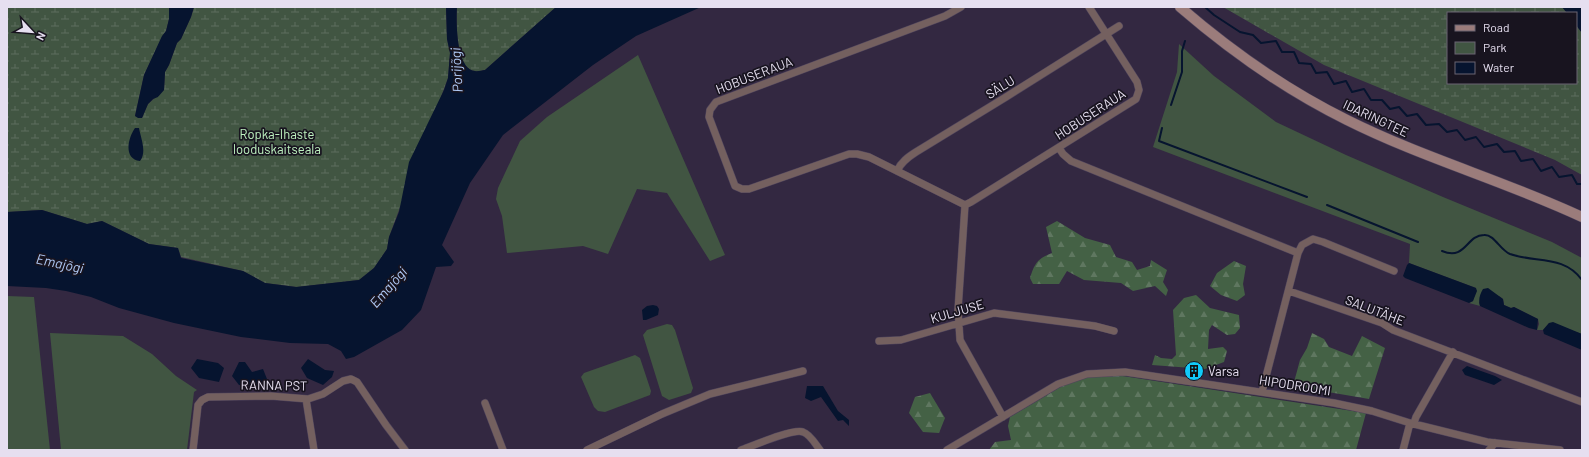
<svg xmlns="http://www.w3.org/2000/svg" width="1589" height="457" font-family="Barlow,sans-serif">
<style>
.green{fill:#415542}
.forest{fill:url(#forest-firs)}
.wetland{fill:url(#wetland-marsh)}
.water{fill:#06142f}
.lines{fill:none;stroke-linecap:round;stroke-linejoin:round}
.stream{stroke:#06142f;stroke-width:2}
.minor-casing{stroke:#50455d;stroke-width:8}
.secondary-casing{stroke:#50455d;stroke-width:11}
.minor{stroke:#74605f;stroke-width:7}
.secondary{stroke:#9b7c7b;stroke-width:10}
.labels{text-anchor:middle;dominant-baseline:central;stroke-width:3.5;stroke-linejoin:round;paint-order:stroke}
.street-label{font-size:13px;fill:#e6dff0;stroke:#18141f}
.park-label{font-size:13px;fill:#bff3c1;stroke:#18141f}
.poi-label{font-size:13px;fill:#e6dff0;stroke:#18141f;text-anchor:start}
.water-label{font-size:14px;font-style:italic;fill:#b0caf7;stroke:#18141f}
</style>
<defs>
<pattern id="forest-firs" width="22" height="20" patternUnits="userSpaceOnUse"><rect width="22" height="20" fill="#446145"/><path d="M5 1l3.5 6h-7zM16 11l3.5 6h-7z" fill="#5f7760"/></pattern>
<pattern id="wetland-marsh" width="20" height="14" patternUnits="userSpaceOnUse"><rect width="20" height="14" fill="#415542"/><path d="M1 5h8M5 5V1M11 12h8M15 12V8" fill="none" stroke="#5c6d5e"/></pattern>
</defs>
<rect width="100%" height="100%" fill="#332841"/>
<path class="green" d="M1179,44L1214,76L1276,122L1346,155L1443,197L1552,242L1582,258V334L1549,323L1543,330H1537L1539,324L1538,319L1514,307L1511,308L1504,305L1503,299L1499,296L1479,302L1480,306L1469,303L1473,301L1476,288L1409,263L1410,244L1153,147L1177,72Z
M638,55L725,255L710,261L667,193L637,189L608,254L583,246L507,253L502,216L496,199L498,188L520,141L547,117Z
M7,296L34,297L50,450H7Z
M667,324L672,325L675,330L693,388L691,393L669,400L662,396L643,335L647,330Z
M50,333L123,336L152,354L176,376L197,390L194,392L187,450H61Z
M635,355L640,358L651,391L650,395L605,412L598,411L594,407L581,377L584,373Z"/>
<path class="forest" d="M1057,221L1085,238L1110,245L1116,257L1132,262L1137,270L1150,266L1151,260L1167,270L1163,282L1168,290L1166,296L1155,286L1133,291L1121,283L1084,280L1067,271L1059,284H1033L1030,278C1035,263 1037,259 1052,253L1046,227Z
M1234,261L1246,266L1243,284L1245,295L1237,301L1221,295L1210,286L1217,273Z
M1196,295L1210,308L1239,315L1240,328L1235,334L1227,335L1212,325L1209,330L1208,349L1223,347L1227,351L1224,362L1205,369L1152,365L1155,355L1161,358L1172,359L1176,355L1173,310L1184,298Z
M1312,333L1324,339L1329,347L1352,356L1362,336L1385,348L1369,399L1293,386L1300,360L1307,348Z
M1116,375L1366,413L1356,450H989L995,442L1011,440L1008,426L1010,417L1062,386L1089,377Z
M930,393L945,418L939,433L923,432L909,413L915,397Z"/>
<path class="wetland" d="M7,7H169V19L166,31L162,37L144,75L135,116L142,118L148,104L164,90L165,72L169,65L177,43L181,39L191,17L194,7H446L447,39L450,53L448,78L389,237L387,249L374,268L359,280L297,287L265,283L243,271L181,257L178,248L149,244L102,221L87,224L42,210L7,212Z
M457,7H556L485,70C482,70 478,72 475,71C456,70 456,22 457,7Z
M1223,7H1562L1567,13H1448V83H1576V25L1582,33V175L1555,160L1324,65Z"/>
<path class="water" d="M169,7H194L191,17L181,39L177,43L169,65L165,72L164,90L158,97L153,99L148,104L142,118H138L135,116L144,75L162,36L166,31L169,19Z
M446,7H457C456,22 456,70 475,71C478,72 482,70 485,70L556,7H701L636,36L593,65L503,135L470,183L442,245L454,262L451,266L436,267L421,310L402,330L354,357L346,359L341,351L328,344L290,343L241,337L174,323L119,308L91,297L66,291L46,288L7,286V212L42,210L87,224L102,221L149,244L178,248L181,258L243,271L265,283L296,287L359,280L374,268L387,249L389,237L399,212L409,162L444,90L448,78L450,53L447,39Z
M1562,7H1582V33L1576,25V13H1567Z
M135,128H139C141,139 147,152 140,161C123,159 128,138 135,128Z
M1409,263L1476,288L1477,291L1473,301L1469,303L1405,278L1403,276L1407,265Z
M1488,288L1503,299L1504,305L1511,308L1514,307L1538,319L1537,330L1529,328L1480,306C1478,300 1480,294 1483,289Z
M653,305L657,306L659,309L658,315L646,320H643L642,310L647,306Z
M1553,322L1582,334V350L1544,334L1543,330L1549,323Z
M197,359L218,363L224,368L219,382L199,378L191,368Z
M308,359L325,370L334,371L332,377L323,385L307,378L301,368Z
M239,362H245L252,372L263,369L267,379L261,387L239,385L232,376Z
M1467,366L1495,376L1502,380L1494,385L1465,375L1462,370Z
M807,386H823L838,411L849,420V426L843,420L838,421L821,397L811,401L805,398Z"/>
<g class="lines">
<path class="stream" d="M1205,7L1214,15L1240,32L1253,35L1261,43L1276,41L1282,52H1294L1299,63L1311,64L1316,73L1327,72L1334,84L1346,81L1352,92L1364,89L1371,100H1382L1390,109L1399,107L1407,116L1417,114L1426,125L1439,124L1447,132L1457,130L1465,140L1476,137L1484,147L1497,144L1504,152L1515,151L1521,161L1533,159L1541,171L1552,167L1559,177L1572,175L1577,184H1582
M1171,105L1182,72V51L1185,41
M1162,128L1159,141L1307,197
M1327,205L1418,242
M1442,251C1466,261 1466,235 1484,235C1494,234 1500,250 1510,254C1536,263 1564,255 1582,280"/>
<defs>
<path id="minor" d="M961,7L945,16L716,102L710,110L709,117L735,186L742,189H749L849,154H857L869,157L965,205L971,202L1136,99L1139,90L1137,82L1089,7
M1059,148L1063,154L1071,161L1298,253L1262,392
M897,171C901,162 908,157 916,152L1006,97L1119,26
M965,205L958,310L960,340L1003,417
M1298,253L1302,245L1313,239L1323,242L1394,271
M1289,291L1382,323L1393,330L1582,402
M879,341L901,340L994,313L1095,326L1114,331
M306,399L314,450
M485,403L503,450
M1414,423L1416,417L1453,352
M193,450L198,405L202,400L208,397L271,396L308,399L323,394L343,381L351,379L357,382L386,425L405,450
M587,450L662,414L710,394L803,371
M741,450C752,446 794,428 803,432C810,434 816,445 820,450
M947,450L1058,384L1087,374L1125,372L1334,403L1372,411L1410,423L1487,442L1560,450
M1403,450L1410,423
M1489,450L1495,443"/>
<path id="secondary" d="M1180,7C1231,51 1286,90 1347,120C1423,158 1505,181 1582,217"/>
</defs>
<use href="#minor" class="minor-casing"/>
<use href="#secondary" class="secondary-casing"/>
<use href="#minor" class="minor"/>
<use href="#secondary" class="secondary"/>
</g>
<defs>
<symbol id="building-disc" viewBox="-11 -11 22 22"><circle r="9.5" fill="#11cafa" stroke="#18141f"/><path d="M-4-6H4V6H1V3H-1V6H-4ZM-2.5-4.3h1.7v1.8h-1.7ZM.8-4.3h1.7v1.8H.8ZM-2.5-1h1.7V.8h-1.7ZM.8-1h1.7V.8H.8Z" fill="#111"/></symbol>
</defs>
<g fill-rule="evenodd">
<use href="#building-disc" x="1183" y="360" width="22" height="22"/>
</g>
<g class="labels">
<g class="street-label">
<text transform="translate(754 75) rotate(-21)">HOBUSERAUA</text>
<text transform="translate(1000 87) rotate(-32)">SÄLU</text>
<text transform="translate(1090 114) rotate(-33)">HOBUSERAUA</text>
<text transform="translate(1376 118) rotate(25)">IDARINGTEE</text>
<text transform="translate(1375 310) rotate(21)">SALUTÄHE</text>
<text transform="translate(957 311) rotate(-16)">KULJUSE</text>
<text transform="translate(274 385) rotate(1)">RANNA PST</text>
<text transform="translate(1295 385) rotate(9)">HIPODROOMI</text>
</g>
<g class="park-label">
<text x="277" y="134">Ropka-Ihaste<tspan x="277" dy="15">looduskaitseala</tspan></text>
</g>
<g class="poi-label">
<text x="1208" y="371">Varsa</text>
</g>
<g class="water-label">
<text transform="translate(456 70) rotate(-93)">Porijõgi</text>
<text transform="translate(60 263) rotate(12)">Emajõgi</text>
<text transform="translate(388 287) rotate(-49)">Emajõgi</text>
</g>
</g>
<rect width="1589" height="457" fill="none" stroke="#e6dff0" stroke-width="16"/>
<rect x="1447" y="12" width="130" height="72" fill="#18141f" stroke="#6a6573"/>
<rect x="1455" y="25" width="20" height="6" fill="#9b7c7b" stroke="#6a6573"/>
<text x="1483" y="32" font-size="12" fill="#e6dff0">Road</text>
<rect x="1455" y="42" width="20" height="12" fill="#415542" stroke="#6a6573"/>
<text x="1483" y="52" font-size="12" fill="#e6dff0">Park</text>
<rect x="1455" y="62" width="20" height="12" fill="#06142f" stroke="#6a6573"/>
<text x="1483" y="72" font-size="12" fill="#e6dff0">Water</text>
<g transform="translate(32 32) rotate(116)" stroke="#18141f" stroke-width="3" paint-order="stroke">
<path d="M0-3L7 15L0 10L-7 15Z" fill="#e6dff0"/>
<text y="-6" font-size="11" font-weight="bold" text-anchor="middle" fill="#e6dff0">N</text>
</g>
</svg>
